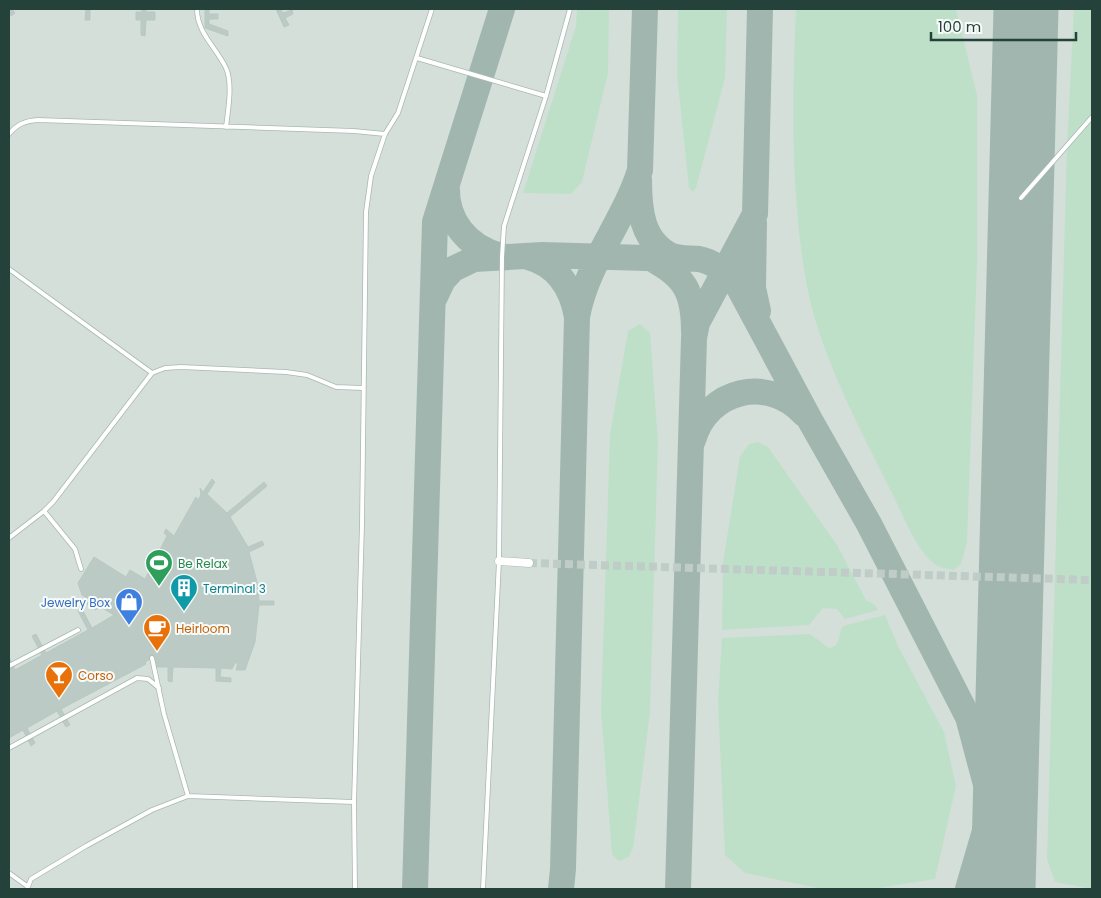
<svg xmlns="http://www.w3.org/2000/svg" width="1101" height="898" font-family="Poppins,sans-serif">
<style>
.built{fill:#d4dfda}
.green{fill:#bfe0c8}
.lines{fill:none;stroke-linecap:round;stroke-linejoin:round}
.taxiway{stroke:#a2b6b0;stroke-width:26}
.runway{stroke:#a2b6b0;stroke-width:65}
.building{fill:#bbcac4;stroke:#b8c9c2}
.street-tunnel{stroke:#bfccc8;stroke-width:8;stroke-dasharray:8 4;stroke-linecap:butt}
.lane-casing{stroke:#a8b8b2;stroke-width:5.5}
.street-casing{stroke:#a8b8b2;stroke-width:9}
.lane{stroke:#fff;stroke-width:4}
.street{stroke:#fff;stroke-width:8}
.labels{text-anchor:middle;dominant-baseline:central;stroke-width:4;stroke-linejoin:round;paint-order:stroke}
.leisure-label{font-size:12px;fill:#27864d;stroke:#f7fbf9;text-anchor:start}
.culture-label{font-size:12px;fill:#0d838f;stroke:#f7fbf9;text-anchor:start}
.shop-label{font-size:12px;fill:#366cbe;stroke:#f7fbf9;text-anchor:end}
.food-label{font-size:12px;fill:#c56008;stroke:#f7fbf9;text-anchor:start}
</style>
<rect width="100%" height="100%" fill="#e6efeb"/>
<path class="built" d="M9,9H1092V889H9Z"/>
<path class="green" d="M577,9H609L608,73L582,182L571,194L523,193L576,26Z
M678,9H727L725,78L696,188L693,192L689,188L677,75Z
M796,9H956L977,95V265L967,542L961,564L954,570C948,569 941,568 936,565C915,550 901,510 889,487C859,427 824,362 809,296C790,205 792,101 796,9Z
M1074,9H1092V889L1055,882L1047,859L1067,145Z
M640,324L650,333L658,442L650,712L633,848L629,857L619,861L612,854L601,710L610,434L628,331Z
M758,442L768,447L837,545L866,600L875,605L878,610L845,619L837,609L823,608L809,625L722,630L723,563L740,456L749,444Z
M885,615L898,646L944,732L956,786L935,879L872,889H823L745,873L725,855L718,703L722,638L810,634L829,648C842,646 837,635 843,626Z"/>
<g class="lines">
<path class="taxiway" d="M1007,9L1013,32L1024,99
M639,179C639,208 641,242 672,256C680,259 690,258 699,259C715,262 726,273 737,284L811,422L869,524L968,717L992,807L1004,871
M447,184C445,220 467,247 501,256
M754,223L753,288L758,311
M528,257C558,265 572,288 577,317
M650,258C685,276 694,292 694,332
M433,301L443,280L453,269L474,259L542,255L681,259
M693,440C708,389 768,375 804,414
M415,889L435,222L502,9
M561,889L563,869L577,317C586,264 625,220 640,170L645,9
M678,889L694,338L697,323L755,214L760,9
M968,889L992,807L1001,752L1011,584"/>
<path class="runway" d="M1003,889L1026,9"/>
</g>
<path class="building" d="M9,9H12L15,13L11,16Z
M86,9H90V20H85Z
M142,9H146V12H155V20H146L145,36L141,35V20H136V12H142Z
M205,9H209V14H218V19H209V24L228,31V36L205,28Z
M276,9H281L283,13L292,10L293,14L285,18L289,25L284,27Z
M212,479L215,482L207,494L227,513L264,482L267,486L230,517L248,547L262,541L264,545L249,552L257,582L259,601H274V605H259L255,642L245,670H236L238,663H235L232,669L221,668L220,677L231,678V682L216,681V668L173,667L172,682L168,681V667H157L152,658L145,662L146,664L61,709L70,725L66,727L57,711L27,728L35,743L31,746L23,730L9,738V673L11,672L9,657L15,670L42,655L32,636L36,634L46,653L88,630L78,611L82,609L92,628L114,615L99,606L96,610L84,602L87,598L82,595L78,583L94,557L126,577L130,570L145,579L167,536L164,533L166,529L174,536L196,497L198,500L201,495L200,488L203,492Z"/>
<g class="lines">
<path class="street-tunnel" d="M529,563L1092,580"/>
<defs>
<path id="lane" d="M197,9C197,33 216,47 226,68C233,84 228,110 226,127
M417,58L546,96
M9,134C17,124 25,121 38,120L354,131L385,134
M1021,198L1092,117
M9,269L152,373
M44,511L75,549L81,569
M9,538L44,511L53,502L152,373L165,368L181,367L286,372L307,375L336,387L363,388
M152,658L164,714L188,796
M9,666L78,630
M9,748L137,678L148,679L159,688
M9,873L27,886
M27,889L31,879L86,846L152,810L188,796L354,802
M355,889L354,802L362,524L366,212L371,176L385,134L398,113L432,9
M483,889L499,561L502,257L504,226L546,96L570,9"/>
<path id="street" d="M499,561L529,563"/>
</defs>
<use href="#lane" class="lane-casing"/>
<use href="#street" class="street-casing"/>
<use href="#lane" class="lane"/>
<use href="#street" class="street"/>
</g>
<defs>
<symbol id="stadium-pin" viewBox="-11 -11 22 30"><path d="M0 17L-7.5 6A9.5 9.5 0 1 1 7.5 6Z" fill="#2e9e5b" stroke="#f7fbf9"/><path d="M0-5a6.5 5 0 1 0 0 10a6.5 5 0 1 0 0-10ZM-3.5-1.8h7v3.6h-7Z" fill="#fff"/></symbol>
<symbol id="building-pin" viewBox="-11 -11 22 30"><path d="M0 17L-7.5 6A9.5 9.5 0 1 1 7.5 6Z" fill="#0f9aa8" stroke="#f7fbf9"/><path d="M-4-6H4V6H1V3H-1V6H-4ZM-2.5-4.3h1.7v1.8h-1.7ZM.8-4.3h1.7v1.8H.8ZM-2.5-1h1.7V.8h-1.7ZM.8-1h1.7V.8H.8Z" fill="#fff"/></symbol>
<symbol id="shop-pin" viewBox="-11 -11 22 30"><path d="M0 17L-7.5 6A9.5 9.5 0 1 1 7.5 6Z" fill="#3f7fe0" stroke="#f7fbf9"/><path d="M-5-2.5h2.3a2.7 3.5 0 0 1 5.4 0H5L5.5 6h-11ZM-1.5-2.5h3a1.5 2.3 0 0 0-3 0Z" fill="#fff"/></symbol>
<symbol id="cafe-pin" viewBox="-11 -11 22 30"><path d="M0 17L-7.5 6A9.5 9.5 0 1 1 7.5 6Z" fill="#e8710a" stroke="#f7fbf9"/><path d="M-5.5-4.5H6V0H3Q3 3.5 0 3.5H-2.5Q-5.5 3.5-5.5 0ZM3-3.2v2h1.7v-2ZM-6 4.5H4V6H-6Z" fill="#fff"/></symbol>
<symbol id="bar-pin" viewBox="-11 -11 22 30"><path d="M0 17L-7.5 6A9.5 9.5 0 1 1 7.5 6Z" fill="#e8710a" stroke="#f7fbf9"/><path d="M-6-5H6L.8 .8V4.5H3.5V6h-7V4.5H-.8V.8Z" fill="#fff"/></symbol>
</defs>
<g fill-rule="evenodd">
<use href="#stadium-pin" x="143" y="547" width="32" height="43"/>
<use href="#building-pin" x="168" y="572" width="32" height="43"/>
<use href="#shop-pin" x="113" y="586" width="32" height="43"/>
<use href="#cafe-pin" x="141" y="612" width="32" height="43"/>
<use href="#bar-pin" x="43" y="659" width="32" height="43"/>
</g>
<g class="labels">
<g class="leisure-label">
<text x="178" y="563">Be Relax</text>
</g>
<g class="culture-label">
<text x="203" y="588">Terminal 3</text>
</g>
<g class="shop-label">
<text x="110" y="602">Jewelry Box</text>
</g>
<g class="food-label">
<text x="176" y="628">Heirloom</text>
<text x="78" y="675">Corso</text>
</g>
</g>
<rect width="1101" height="898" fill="none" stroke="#24423a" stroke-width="20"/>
<path d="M931 32v8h145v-8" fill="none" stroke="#24423a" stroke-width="2.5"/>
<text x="938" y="32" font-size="15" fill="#24423a" stroke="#f7fbf9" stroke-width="4" paint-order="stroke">100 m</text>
</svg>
